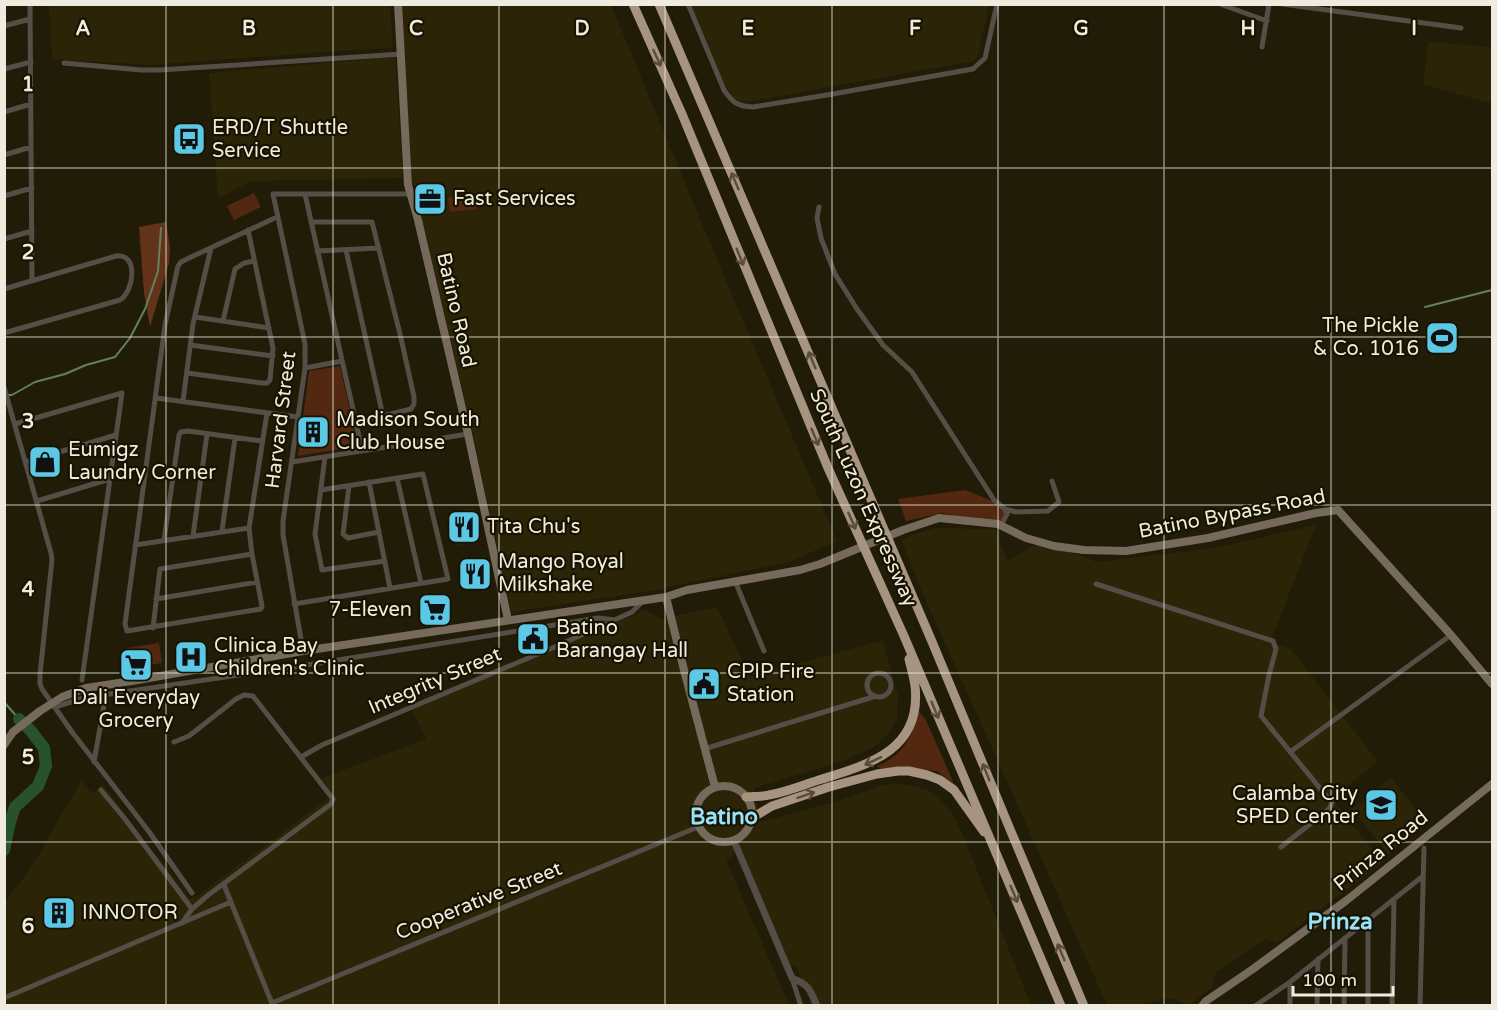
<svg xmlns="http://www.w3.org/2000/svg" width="1497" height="1010" font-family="'Varela Round',sans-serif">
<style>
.built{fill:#2b2407}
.green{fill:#532811}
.forest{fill:#633319}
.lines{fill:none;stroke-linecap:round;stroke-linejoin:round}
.stream{stroke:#648061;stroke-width:2}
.river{stroke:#28522b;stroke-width:12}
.minor{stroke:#554e46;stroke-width:5}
.tertiary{stroke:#554e46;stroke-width:7}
.secondary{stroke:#766a5d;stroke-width:8}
.motorway{stroke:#a69480;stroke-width:9}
.oneway{stroke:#584d3a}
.grid{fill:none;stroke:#efecdf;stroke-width:1.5;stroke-opacity:0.55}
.labels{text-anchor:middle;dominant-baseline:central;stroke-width:4.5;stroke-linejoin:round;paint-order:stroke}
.poi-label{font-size:20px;fill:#efecdf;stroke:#181301;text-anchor:start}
.street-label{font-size:20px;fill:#efecdf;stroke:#181301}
.quarter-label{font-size:22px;font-weight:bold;fill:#99e3fa;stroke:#181301}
.grid-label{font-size:20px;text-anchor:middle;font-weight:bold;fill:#efecdf;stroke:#181301;stroke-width:4.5;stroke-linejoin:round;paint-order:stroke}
</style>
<rect width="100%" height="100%" fill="#211c07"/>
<path class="built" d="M49,5H390L393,48L324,52L150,65L52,59Z
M401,5H611L713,250L837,541L789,562L650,591L511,612L471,425L412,179Z
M691,5H989L978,56L974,61L747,102L739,101L733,97L725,86Z
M1428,42L1492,47V103L1423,85Z
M395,57L403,178L251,181L218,199L209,73Z
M473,507L481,540L455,546L447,514Z
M1316,525L1270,643L1291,649L1378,762L1331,798L1383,862L1276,943L1266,939L1216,972L1213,987L1189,1005L1170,998L1137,1005H1107L919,585L901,540L912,535L934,528L995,529L1006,559L1009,560L1035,545L1062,549L1097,562L1214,548Z
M717,607L750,677L883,640L898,696L897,719L887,736L874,747L840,762L754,788L760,822L842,800L857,794L880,786L900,783L926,789L936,796L952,813L962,833L1031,1005H811L797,968L786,963L741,850L726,860L789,1005H5L4,903L21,881L39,854L81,781L93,794L102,784L190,899L200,894L326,800L335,799L322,778L426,739L412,710L646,610L661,619Z
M1391,778L1428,823L1388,854L1352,809Z"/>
<path class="green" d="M254,193L261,207L234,220L227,206Z
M476,195L477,209L450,212L448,197Z
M340,366L357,443L354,447L298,456L309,371Z
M965,490L1012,509L1002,526L942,513L906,521L898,499Z
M159,643L162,663L130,668L127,648Z
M919,712L926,720L954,784L937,771L898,767L881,769L877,766C903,756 911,738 919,712Z"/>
<path class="forest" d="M166,222L170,248L169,263L150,327L144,293L139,227Z"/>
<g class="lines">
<path class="stream" d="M1425,307L1492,290
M7,395H12L35,382L65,374L86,365L115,357L130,338L145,309L152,289L158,271L161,228
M4,702L19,719"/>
<path class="river" d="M4,850L10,822L15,807L38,786L46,766L44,748L31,731L19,719"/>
<path class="minor" d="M30,4L32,281
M688,4L724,90C733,103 737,106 753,107L827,95L973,69L985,58L997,4
M1220,4L1267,21
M1282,4L1461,28
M4,26L30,19
M1262,47L1269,4
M64,63L141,70H160L402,54
M4,69L31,62
M4,112L31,104
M4,155L31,147
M305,194L362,450
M4,196L32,188
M819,207L817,218L821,238L835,274L857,309L883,345L912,372L994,500L1005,509L1007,514L1003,522L998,524
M311,222H372L401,338L414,397V404L411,409L383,416L356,420
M4,239L32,231
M346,250L383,416
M317,251L379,248
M4,289L116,256C139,253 134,291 120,300L4,333
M195,317L269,328
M223,321L235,269L244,263L254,261
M190,345L273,356
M305,368L342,361
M187,373L261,383H267L270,380L273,348L248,230
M4,387L51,553L52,560L40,674V684L42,689L72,732L150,833L192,893
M156,398L298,417
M183,401L193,324L211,248
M267,413L249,528L252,554L262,606L261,609L127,631L125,624L165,325L178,266L181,262L189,258L277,217
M15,424L122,393L82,680
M325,457L315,534L322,570L385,561
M26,462L116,435
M292,462L468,434
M397,478L421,583
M369,482L390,588
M349,486L343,534L348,538L379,532
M37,501L110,479
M1005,509L1016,512L1048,511L1059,502L1052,481
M222,531L235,438
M193,536L207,434
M164,540L179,435L181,432L188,431L262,441
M135,545L249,528
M735,581L764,651
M1096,584L1273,641L1276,649L1269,675L1261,716L1332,803L1329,809L1281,847
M156,599L257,582
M294,604L448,579L423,474L321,490
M153,628L160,569L252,554
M303,651L283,535V521L305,368V344L273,194H411
M867 685a12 12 0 1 1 24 0a12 12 0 1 1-24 0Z
M55,707L80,699L103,695
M174,742L189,736L236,699L244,695L253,696L333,799L331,804L207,896L192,909L182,923
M704,749L876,696
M1290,752L1451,635
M301,757L322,745L557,646L632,612L643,601
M94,762L104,705L103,695L301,666L598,618L615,620
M101,790L125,819L192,909
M224,885L273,1006
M792,978L801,1006
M4,998L231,902
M272,1003L698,827
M1255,1006L1290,982L1423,876
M1290,1006V982
M1317,1006L1318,959
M1344,1006L1345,938
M1368,1006V920
M1392,1006L1394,899
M1420,1006L1424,848"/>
<path class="tertiary" d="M734,841L792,978C809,985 810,989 817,1006"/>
<path class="secondary" d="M398,4L408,185L418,220L468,434L508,620
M666,597L684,670L715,787
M4,745L13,732L40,711L62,697L86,688L132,681L303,651L666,597L687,590L800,570L820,564L903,530L939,518L998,524L1026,538L1054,546L1084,550L1126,551L1208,538L1316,513L1338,510L1451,635L1492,684
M696 814a28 28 0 1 1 56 0a28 28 0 1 1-56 0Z
M1202,1006L1206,1001L1253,969L1347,900L1492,784"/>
<path class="motorway" d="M633,4L682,114L828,468L904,636L1061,1006
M659,4L933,644L1007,822L1084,1006
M746,797C754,796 762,797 769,795C787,792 805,784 822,779C871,764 922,749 915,686C914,677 911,668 909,659
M752,818L772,806L829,787L877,774L898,771H909L927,775L940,780L954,790L984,832"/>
</g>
<defs><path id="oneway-shaft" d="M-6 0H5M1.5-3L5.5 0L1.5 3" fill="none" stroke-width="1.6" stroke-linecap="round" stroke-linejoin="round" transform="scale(1.5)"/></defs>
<g class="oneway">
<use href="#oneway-shaft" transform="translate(657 58) rotate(66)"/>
<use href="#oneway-shaft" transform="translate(735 181) rotate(-113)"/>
<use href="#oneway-shaft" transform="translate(740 257) rotate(68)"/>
<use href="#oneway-shaft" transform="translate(812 360) rotate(-113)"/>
<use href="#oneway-shaft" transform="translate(815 437) rotate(67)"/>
<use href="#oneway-shaft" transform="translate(852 521) rotate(66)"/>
<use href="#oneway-shaft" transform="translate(935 710) rotate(67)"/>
<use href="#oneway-shaft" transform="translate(873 761) rotate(155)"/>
<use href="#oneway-shaft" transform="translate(986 772) rotate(-112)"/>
<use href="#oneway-shaft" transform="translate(806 795) rotate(-18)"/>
<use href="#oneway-shaft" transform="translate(1014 894) rotate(67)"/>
<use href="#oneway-shaft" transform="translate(1061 952) rotate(-113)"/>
</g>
<path class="grid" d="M166,4V1006M333,4V1006M499,4V1006M665,4V1006M832,4V1006M998,4V1006M1164,4V1006M1331,4V1006M4,168H1492M4,337H1492M4,505H1492M4,673H1492M4,842H1492"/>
<defs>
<symbol id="bus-square" viewBox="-11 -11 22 22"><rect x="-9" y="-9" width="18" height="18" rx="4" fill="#5bc8e6" stroke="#181301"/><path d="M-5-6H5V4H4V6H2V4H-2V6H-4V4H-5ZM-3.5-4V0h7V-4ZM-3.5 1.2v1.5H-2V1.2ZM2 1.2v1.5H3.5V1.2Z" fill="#111"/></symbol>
<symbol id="office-square" viewBox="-11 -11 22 22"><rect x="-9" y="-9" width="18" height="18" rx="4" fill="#5bc8e6" stroke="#181301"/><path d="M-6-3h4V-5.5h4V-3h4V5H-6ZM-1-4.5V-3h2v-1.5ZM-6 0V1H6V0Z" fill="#111"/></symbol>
<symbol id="stadium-square" viewBox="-11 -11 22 22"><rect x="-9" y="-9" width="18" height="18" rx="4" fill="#5bc8e6" stroke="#181301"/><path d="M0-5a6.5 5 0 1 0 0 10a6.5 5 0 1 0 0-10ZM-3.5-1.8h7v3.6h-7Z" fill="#111"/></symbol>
<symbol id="building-square" viewBox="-11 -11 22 22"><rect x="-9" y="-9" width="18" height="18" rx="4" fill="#5bc8e6" stroke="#181301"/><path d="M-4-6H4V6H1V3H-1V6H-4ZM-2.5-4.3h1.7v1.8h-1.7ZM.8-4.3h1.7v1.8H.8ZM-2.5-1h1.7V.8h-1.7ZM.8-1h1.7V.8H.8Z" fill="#111"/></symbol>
<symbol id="shop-square" viewBox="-11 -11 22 22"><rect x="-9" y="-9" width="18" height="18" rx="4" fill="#5bc8e6" stroke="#181301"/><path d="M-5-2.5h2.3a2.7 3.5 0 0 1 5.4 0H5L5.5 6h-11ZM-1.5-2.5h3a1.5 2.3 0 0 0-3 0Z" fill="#111"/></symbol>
<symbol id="restaurant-square" viewBox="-11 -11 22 22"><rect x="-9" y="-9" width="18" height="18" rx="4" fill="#5bc8e6" stroke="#181301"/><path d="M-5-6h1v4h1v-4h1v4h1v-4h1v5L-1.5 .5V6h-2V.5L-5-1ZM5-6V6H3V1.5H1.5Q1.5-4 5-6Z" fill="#111"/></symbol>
<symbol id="supermarket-square" viewBox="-11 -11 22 22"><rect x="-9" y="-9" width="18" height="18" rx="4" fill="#5bc8e6" stroke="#181301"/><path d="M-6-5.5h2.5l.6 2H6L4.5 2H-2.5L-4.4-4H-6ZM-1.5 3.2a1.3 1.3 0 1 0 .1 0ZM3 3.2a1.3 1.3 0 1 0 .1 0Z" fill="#111"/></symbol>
<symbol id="civic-square" viewBox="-11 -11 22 22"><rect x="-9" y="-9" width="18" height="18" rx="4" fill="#5bc8e6" stroke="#181301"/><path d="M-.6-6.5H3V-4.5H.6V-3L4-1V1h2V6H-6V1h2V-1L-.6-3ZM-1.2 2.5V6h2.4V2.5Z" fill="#111"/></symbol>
<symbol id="hospital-square" viewBox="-11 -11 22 22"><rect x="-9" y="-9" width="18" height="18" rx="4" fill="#5bc8e6" stroke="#181301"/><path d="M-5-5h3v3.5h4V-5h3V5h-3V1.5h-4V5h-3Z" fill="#111"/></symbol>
<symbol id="school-square" viewBox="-11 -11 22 22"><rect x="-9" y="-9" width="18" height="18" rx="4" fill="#5bc8e6" stroke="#181301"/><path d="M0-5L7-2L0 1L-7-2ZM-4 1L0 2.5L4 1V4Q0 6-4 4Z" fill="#111"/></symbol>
</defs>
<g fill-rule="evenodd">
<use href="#bus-square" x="170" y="120" width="38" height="38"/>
<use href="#office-square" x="411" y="180" width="38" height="38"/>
<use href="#stadium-square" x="1423" y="319" width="38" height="38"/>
<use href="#building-square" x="294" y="413" width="38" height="38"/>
<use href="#shop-square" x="26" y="443" width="38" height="38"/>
<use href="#restaurant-square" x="445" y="508" width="38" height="38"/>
<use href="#restaurant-square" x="456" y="555" width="38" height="38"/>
<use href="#supermarket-square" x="416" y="591" width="38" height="38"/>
<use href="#civic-square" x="514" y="620" width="38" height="38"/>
<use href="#hospital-square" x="172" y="638" width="38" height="38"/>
<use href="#supermarket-square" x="117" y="646" width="38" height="38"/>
<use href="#civic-square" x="685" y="665" width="38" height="38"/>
<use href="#school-square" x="1362" y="786" width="38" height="38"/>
<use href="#building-square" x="40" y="894" width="38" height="38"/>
</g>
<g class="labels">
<g class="poi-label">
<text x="212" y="128">ERD/T Shuttle<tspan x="212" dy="23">Service</tspan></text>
<text x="453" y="199">Fast Services</text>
<text x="1419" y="326" text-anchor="end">The Pickle<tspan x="1419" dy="23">&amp; Co. 1016</tspan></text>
<text x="336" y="420">Madison South<tspan x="336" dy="23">Club House</tspan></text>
<text x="68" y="450">Eumigz<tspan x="68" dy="23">Laundry Corner</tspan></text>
<text x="487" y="527">Tita Chu's</text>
<text x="498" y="562">Mango Royal<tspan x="498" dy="23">Milkshake</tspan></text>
<text x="412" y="610" text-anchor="end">7-Eleven</text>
<text x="556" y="628">Batino<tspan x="556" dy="23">Barangay Hall</tspan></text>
<text x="214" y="646">Clinica Bay<tspan x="214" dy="23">Children's Clinic</tspan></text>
<text x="727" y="672">CPIP Fire<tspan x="727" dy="23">Station</tspan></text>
<text x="136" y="698" text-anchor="middle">Dali Everyday<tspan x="136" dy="23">Grocery</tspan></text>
<text x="1358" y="794" text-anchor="end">Calamba City<tspan x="1358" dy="23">SPED Center</tspan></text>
<text x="82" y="913">INNOTOR</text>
</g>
<g class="street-label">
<text transform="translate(456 310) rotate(77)">Batino Road</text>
<text transform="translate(281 420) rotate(-83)">Harvard Street</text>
<text transform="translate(863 498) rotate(66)">South Luzon Expressway</text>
<text transform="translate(1232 514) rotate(-11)">Batino Bypass Road</text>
<text transform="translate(435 681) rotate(-23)">Integrity Street</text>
<text transform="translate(1381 851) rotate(-39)">Prinza Road</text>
<text transform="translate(479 901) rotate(-22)">Cooperative Street</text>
</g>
<g class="quarter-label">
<text x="724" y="817">Batino</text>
<text x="1340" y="922">Prinza</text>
</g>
</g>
<g class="grid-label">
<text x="83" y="35">A</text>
<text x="249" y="35">B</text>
<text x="416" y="35">C</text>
<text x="582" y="35">D</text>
<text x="748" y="35">E</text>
<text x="915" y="35">F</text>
<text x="1081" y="35">G</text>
<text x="1248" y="35">H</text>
<text x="1414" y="35">I</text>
<text x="28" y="91">1</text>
<text x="28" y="259">2</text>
<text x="28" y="428">3</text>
<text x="28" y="596">4</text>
<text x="28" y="764">5</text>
<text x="28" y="933">6</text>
</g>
<rect width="1497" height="1010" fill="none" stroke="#efecdf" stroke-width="12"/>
<path d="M1293 986v9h100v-9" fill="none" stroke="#efecdf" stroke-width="3"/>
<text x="1302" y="986" font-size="18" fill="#efecdf" stroke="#181301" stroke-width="4.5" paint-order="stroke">100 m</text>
</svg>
